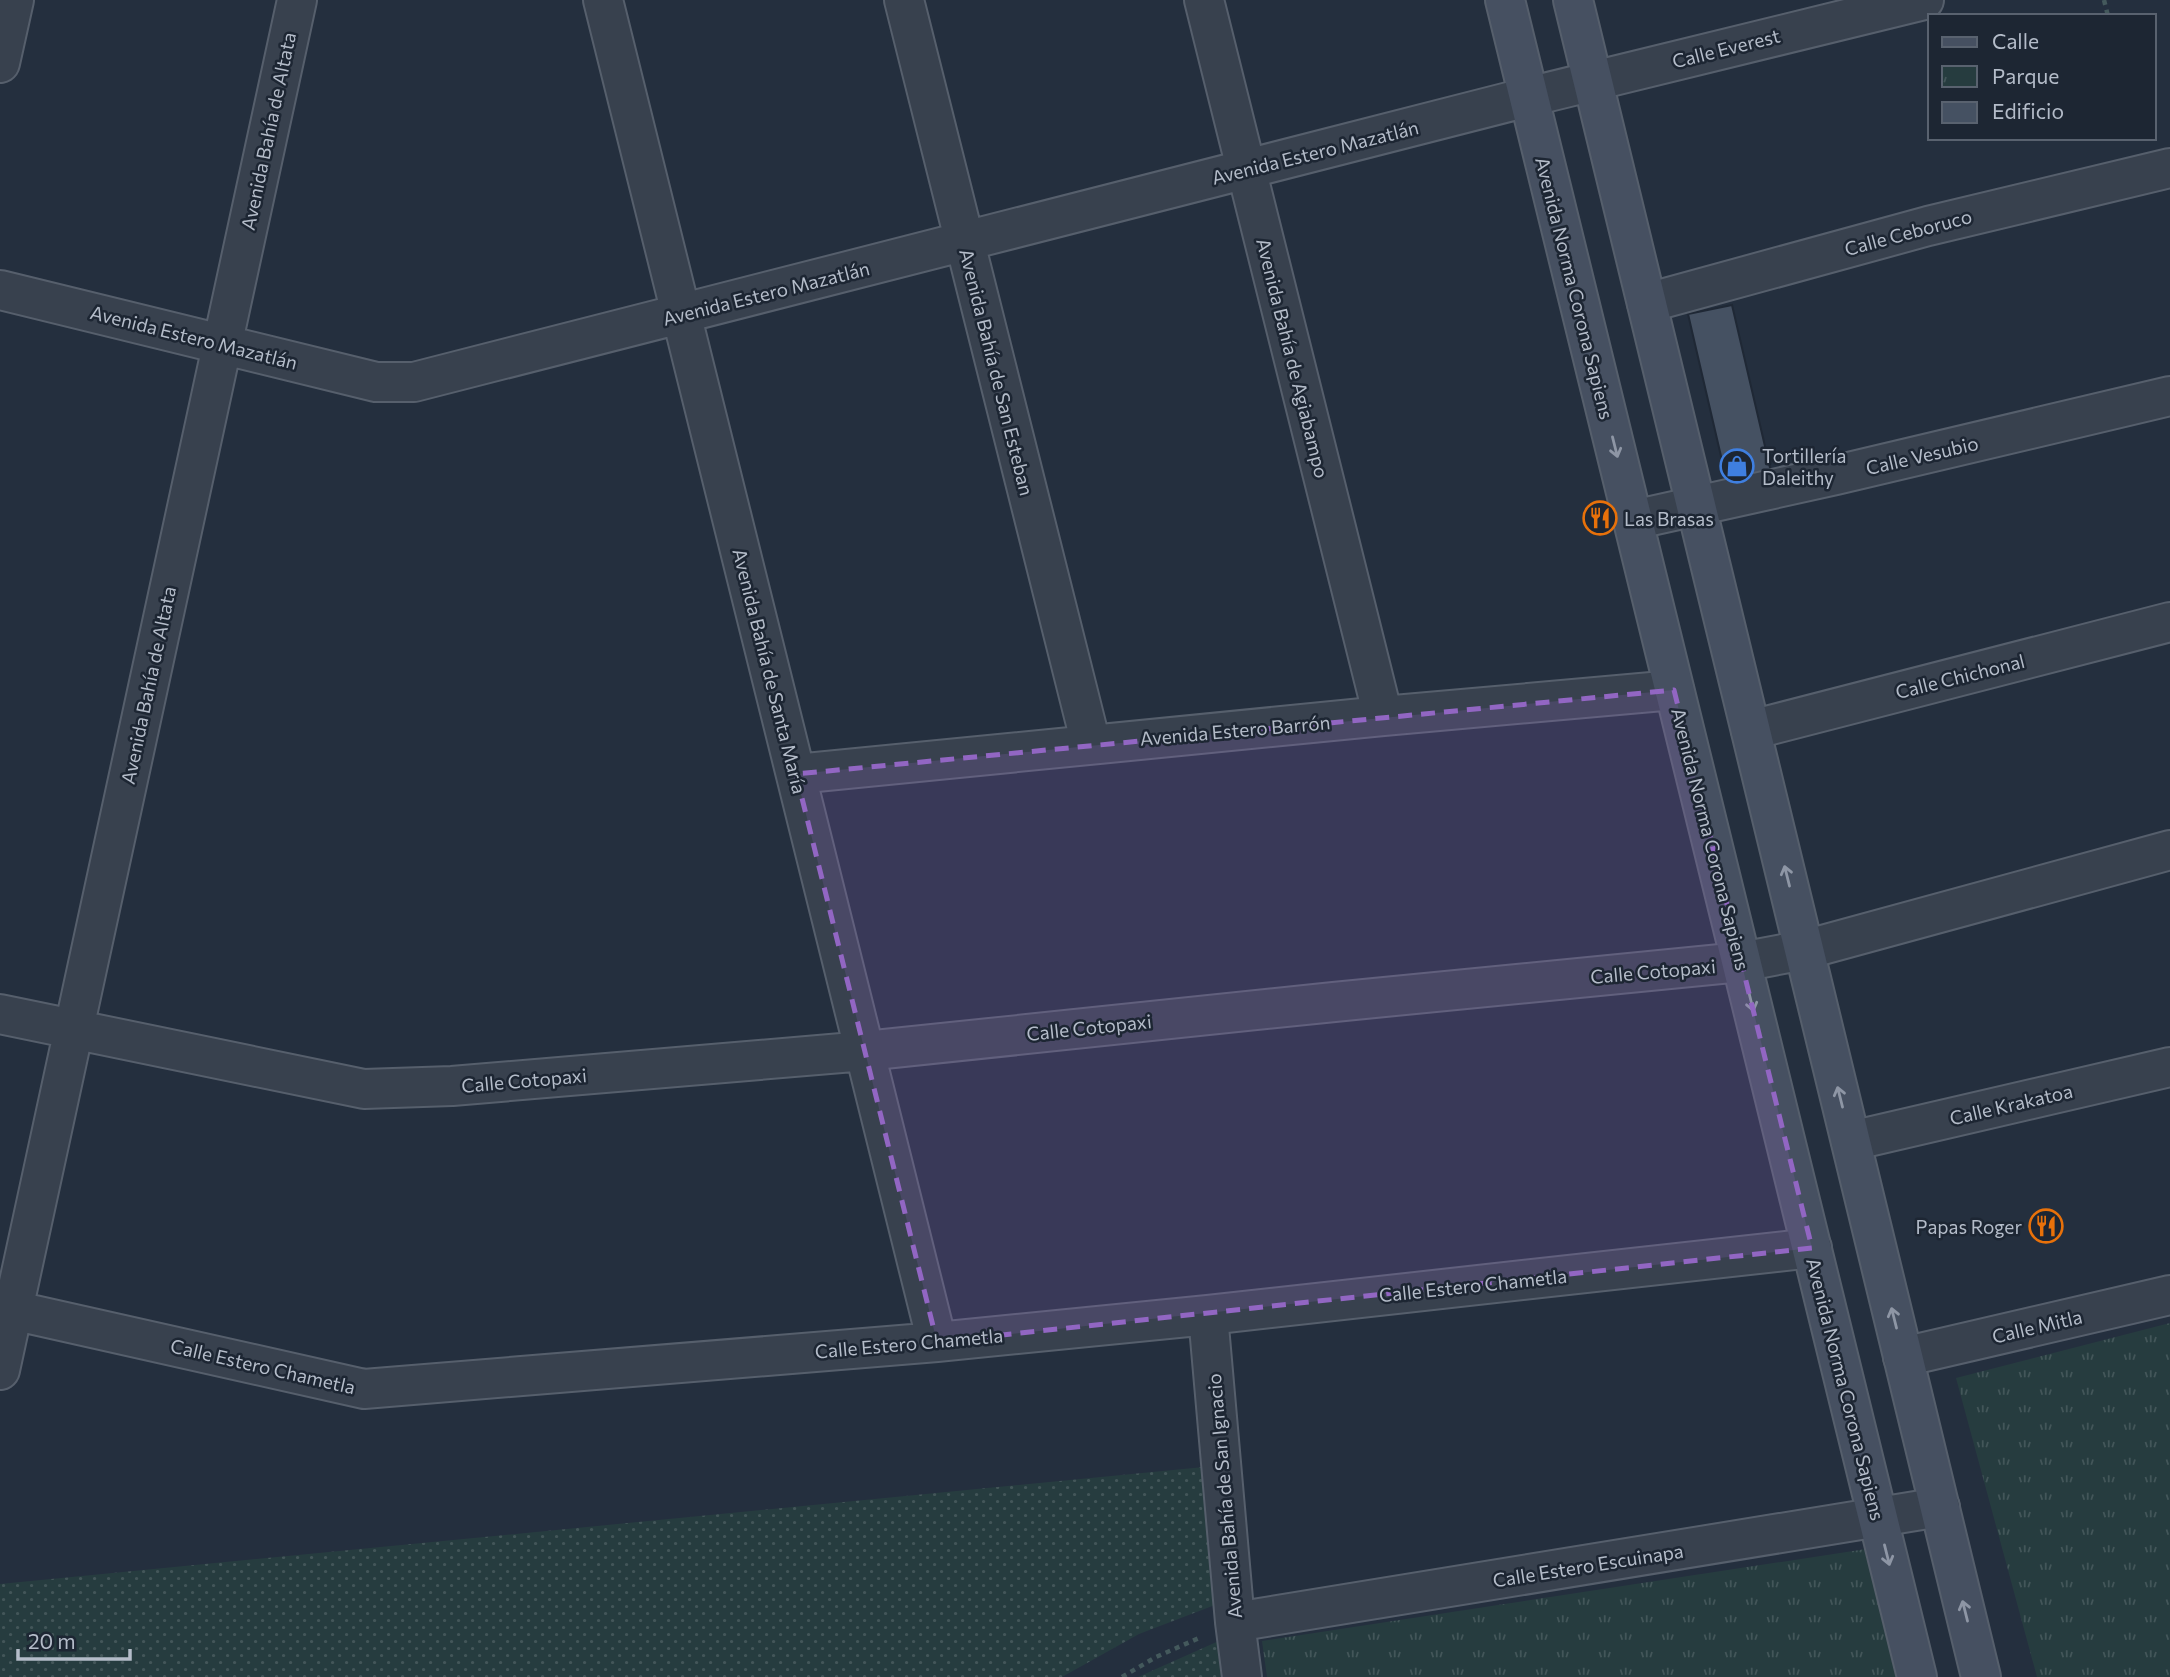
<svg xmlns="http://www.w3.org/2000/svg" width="2170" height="1677" font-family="Commissioner,sans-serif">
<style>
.grass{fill:url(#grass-dots)}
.park{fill:url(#park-tufts)}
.building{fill:#455162;stroke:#1f2835;stroke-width:2}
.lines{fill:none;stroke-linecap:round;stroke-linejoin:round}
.street-casing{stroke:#565f6c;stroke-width:42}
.secondary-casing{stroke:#565f6c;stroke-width:42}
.path{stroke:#44595c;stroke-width:4.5;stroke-dasharray:5 5;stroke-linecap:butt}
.street{stroke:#38414e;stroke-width:38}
.secondary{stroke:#465061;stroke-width:38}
.oneway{stroke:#8e96a5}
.marked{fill:#9266c3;fill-opacity:0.2;stroke:#9266c3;stroke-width:5;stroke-dasharray:14 9;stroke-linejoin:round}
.labels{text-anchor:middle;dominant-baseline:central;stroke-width:5;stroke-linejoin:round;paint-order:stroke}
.street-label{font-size:19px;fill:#b4bcc9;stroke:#1d2633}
.poi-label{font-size:19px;fill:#b4bcc9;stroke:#1d2633;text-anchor:start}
</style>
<defs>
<pattern id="grass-dots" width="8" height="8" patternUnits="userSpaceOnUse" patternTransform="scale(1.75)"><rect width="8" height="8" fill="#263c3f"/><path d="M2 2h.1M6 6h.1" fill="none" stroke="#435659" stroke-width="1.8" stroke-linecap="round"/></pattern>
<pattern id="park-tufts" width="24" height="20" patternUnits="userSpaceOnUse" patternTransform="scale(1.75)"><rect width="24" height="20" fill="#263c3f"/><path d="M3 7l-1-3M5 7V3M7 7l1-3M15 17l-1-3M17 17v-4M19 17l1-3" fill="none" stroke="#435659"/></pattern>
</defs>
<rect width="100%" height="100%" fill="#242f3e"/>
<path class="grass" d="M1204,1467L1215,1605L1139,1634L1062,1677H0V1584Z
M1221,1640L1225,1677H1138Z"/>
<path class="park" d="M2170,1323V1677H2037L1956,1378Z
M1866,1549L1896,1677H1267L1262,1641Z"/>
<path class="building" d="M1732,305L1771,472L1727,482L1688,314Z"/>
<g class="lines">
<defs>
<path id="street" d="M603,0L937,1342
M904,0L1091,744
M1204,0L1383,716
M0,63L14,0
M0,290L376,382H414L1528,97L1924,0
M1647,303L1928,226L2170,168
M1633,520L1836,475L2170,396
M1751,730L2170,622
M796,774L1383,716L1674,690
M0,1014L364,1089L452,1086L865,1051L1334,1002L1741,962L1804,950L2170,850
M1851,1141L2170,1067
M12,1310L364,1389L937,1342L1208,1315L1812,1248
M1208,1315L1235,1622L1242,1677
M1903,1357L2170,1295
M0,1370L297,0
M1235,1622L1940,1507"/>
<path id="secondary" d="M1505,0L1917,1677
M1573,0L1981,1677"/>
</defs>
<use href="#street" class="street-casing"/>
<use href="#secondary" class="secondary-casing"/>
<path class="path" d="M2104,0L2108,16
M1122,1677L1156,1657L1199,1638"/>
<use href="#street" class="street"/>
<use href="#secondary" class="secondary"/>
</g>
<defs><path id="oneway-shaft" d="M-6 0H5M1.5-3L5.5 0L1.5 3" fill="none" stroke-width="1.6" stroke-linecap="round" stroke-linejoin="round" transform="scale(1.75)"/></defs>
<g class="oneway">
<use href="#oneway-shaft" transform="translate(1615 447) rotate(76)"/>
<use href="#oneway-shaft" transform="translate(1787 876) rotate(-104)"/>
<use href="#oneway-shaft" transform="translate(1751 1001) rotate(76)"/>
<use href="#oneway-shaft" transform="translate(1840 1097) rotate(-104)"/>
<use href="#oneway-shaft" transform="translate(1894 1318) rotate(-104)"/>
<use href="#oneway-shaft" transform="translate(1887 1555) rotate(76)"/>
<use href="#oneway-shaft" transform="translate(1965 1611) rotate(-104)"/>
</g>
<path class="marked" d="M1674,690L1812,1248L937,1342L796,774Z"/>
<defs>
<symbol id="shop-ring" viewBox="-11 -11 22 22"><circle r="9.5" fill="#1d2633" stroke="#3f7fe0" stroke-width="1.5"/><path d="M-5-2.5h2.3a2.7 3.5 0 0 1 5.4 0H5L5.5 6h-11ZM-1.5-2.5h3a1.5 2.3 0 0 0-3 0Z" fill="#3f7fe0"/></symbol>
<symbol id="restaurant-ring" viewBox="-11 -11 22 22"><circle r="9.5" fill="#1d2633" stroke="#e8710a" stroke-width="1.5"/><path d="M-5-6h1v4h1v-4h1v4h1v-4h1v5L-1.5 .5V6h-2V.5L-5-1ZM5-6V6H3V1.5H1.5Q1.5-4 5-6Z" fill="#e8710a"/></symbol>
</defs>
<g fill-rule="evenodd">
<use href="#shop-ring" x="1718" y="447" width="38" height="38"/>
<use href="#restaurant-ring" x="1581" y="499" width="38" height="38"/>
<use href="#restaurant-ring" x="2027" y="1207" width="38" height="38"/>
</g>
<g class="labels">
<g class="street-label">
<text transform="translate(1726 48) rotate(-14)">Calle Everest</text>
<text transform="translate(268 131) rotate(-78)">Avenida Bahía de Altata</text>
<text transform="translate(1315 152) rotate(-14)">Avenida Estero Mazatlán</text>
<text transform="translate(1908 232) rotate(-15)">Calle Ceboruco</text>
<text transform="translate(1575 288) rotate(76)">Avenida Norma Corona Sapiens</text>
<text transform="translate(766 293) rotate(-14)">Avenida Estero Mazatlán</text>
<text transform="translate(194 337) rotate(14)">Avenida Estero Mazatlán</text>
<text transform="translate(1293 358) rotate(76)">Avenida Bahía de Agiabampo</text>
<text transform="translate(997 372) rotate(76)">Avenida Bahía de San Esteban</text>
<text transform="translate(1922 455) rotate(-13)">Calle Vesubio</text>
<text transform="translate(770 671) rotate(76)">Avenida Bahía de Santa María</text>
<text transform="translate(1960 676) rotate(-14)">Calle Chichonal</text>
<text transform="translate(148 685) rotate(-78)">Avenida Bahía de Altata</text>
<text transform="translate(1235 730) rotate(-5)">Avenida Estero Barrón</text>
<text transform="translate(1711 839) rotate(76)">Avenida Norma Corona Sapiens</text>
<text transform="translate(1653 971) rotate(-5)">Calle Cotopaxi</text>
<text transform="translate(1089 1027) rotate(-6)">Calle Cotopaxi</text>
<text transform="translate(524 1080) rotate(-5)">Calle Cotopaxi</text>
<text transform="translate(2011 1104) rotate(-13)">Calle Krakatoa</text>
<text transform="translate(1473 1285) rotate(-6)">Calle Estero Chametla</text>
<text transform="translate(2037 1326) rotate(-13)">Calle Mitla</text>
<text transform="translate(909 1343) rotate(-5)">Calle Estero Chametla</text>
<text transform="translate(263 1366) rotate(13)">Calle Estero Chametla</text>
<text transform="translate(1846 1389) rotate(76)">Avenida Norma Corona Sapiens</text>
<text transform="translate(1224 1496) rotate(-95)">Avenida Bahía de San Ignacio</text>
<text transform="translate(1588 1565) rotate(-9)">Calle Estero Escuinapa</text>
</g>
<g class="poi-label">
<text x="1762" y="455">Tortillería<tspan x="1762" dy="22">Daleithy</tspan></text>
<text x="1624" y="518">Las Brasas</text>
<text x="2022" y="1226" text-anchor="end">Papas Roger</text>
</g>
</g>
<rect x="1928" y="14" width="228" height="126" fill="#1d2633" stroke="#59626f" stroke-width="2"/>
<rect x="1942" y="37" width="35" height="10" fill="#465061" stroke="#59626f" stroke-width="2"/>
<text x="1992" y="49" font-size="21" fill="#b4bcc9">Calle</text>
<rect x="1942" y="66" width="35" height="21" fill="url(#park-tufts)" stroke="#59626f" stroke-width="2"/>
<text x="1992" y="84" font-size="21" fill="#b4bcc9">Parque</text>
<rect x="1942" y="102" width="35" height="21" fill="#455162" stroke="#59626f" stroke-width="2"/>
<text x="1992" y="119" font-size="21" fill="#b4bcc9">Edificio</text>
<path d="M18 1649v10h112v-10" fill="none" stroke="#b4bcc9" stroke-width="3.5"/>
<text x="28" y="1649" font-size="21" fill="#b4bcc9" stroke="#1d2633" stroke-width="5" paint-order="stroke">20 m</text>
</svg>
